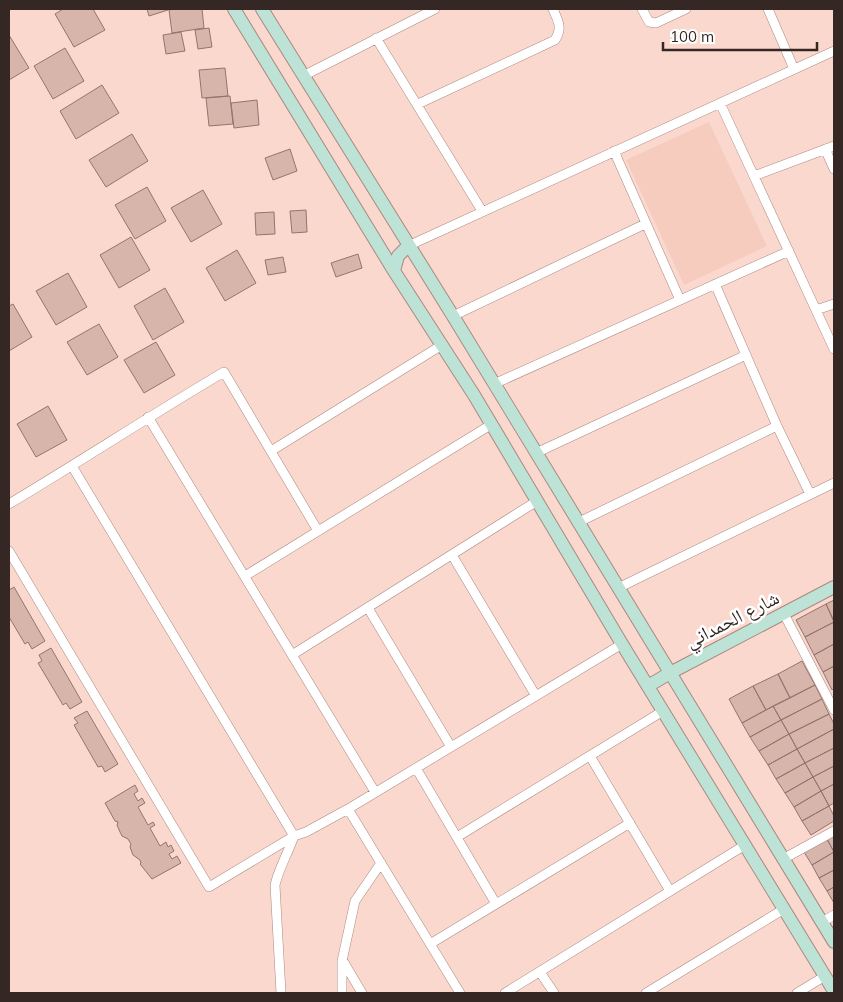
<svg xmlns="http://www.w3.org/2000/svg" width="843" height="1002" font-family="Mulish,'Noto Naskh Arabic',sans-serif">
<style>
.built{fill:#f6ccbf}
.building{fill:#d7b5ab;stroke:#94756b}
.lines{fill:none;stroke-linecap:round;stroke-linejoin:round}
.street-casing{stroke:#aa8980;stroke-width:10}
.secondary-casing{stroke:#aa8980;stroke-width:14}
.street{stroke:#fff;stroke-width:9}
.secondary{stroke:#bde2d6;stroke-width:12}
.labels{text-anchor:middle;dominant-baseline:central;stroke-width:5;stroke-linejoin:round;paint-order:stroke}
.street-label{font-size:19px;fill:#352824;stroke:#fff}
</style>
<rect width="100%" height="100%" fill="#fbd8ce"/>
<path class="built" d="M709,122L767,246L684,285L626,160Z"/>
<path class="building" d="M63,9H93L105,30L74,47L55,14Z
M147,9H168V10L149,16Z
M175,9H202L204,28L172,33L169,10Z
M209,28L212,47L198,49L195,30Z
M181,32L185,51L166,54L163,35Z
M9,35L29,68L9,80Z
M65,48L84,81L53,99L34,66Z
M225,68L228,96L202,98L199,70Z
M102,85L119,113L76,139L60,111Z
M230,96L233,124L209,126L206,98Z
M257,100L259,125L234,128L231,103Z
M132,134L148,161L106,187L89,160Z
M290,149L297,171L273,180L265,158Z
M147,187L166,221L135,239L115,205Z
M203,190L222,224L191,242L171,208Z
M306,210L307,232L292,233L290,211Z
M274,212L275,234L256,235L255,213Z
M131,237L150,270L119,288L100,255Z
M237,250L256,283L225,301L206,268Z
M358,254L362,268L336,277L331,263Z
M283,257L286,272L268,275L265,260Z
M68,273L87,307L56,325L36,291Z
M165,288L184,322L153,340L134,306Z
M13,304L32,337L9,351V306Z
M99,324L118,357L87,375L67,342Z
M156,342L175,375L144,393L124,360Z
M48,406L67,440L36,457L17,424Z
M14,587L45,641L32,649L28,642L25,644L9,617V590Z
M834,600V621L826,604Z
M826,604L834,622L805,637L796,620Z
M834,622V644L814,655L805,637Z
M834,644V666L823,672L814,655Z
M51,648L82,702L70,709L66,703L63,705L38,663L42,661L39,655Z
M802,661L815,685L790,698L778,674Z
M834,666V688L832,690L823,672Z
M778,674L790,698L766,710L753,686Z
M815,685L822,699L781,720L773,706Z
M753,686L766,710L742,723L729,699Z
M822,699L829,714L789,734L781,720Z
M773,706L781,720L750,737L742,723Z
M87,711L118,764L105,772L102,766L98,767L74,725L78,723L74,718Z
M829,714L834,724V729L797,749L789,734Z
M781,720L789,734L759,751L750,737Z
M834,729V748L805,763L797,749Z
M789,734L797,749L768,765L759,751Z
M834,748V766L813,777L805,763Z
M797,749L805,763L776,779L768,765Z
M805,763L813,777L785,793L776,779Z
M834,766V784L821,791L813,777Z
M813,777L821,791L794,807L785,793Z
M834,784V803L829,806L821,791Z
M135,785L138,791L134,794L138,801L142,798L145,803L138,807L148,825L153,822L155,825L150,828L160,846L166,842L168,847L171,845L174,851L169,854L172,859L177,856L181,863L152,879L140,864L141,863L140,860L133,855L130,847L131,844L128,839L122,836L120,832L117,825L118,822L115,821L105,803Z
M821,791L829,806L802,821L794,807Z
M829,806L834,816V821L811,835L802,821Z
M834,836V852L827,839Z
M827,839L834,852L812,865L804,852Z
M834,852V870L819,878L812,865Z
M834,870V887L827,891L819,878Z
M834,887V903L827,891Z"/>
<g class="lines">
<defs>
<path id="street" d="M642,9L649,22L656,23L686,9
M768,9L794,69
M376,38L482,211
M303,76L435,9
M720,103L834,349
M418,104L555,40C563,28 558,21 553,9
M825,149L834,169
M614,151L680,300
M754,176L834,146
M408,246L834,51
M715,284L777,426L810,494
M816,310L834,304
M453,316L645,224
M494,384L789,251
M148,417L375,792
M271,451L442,345
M536,453L746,355
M9,504C81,461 151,415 224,372L318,531
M579,522L777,426
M9,551L209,887L294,836L72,466
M452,555L536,696
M245,576L492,424
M618,588L834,483
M368,608L451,747
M784,614L834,710
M292,655L537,501
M590,756L670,891
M416,768L496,904
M348,809L460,993
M457,837L663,711
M783,859L834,831
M822,922L834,915
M430,944L630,823
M343,961L362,993
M540,972L554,993
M281,993L275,885C279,868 288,853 294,836L306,832L348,809L622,644
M342,993V961L355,901L381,863
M505,993L745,845
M646,993L784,909
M797,993L825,976"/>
<path id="secondary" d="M234,9L394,271L474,395L622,644L834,991
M262,9L453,316L834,942
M394,271L398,256L408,246
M648,686L670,673L834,587"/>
</defs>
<use href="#street" class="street-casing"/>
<use href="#secondary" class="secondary-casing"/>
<use href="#street" class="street"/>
<use href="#secondary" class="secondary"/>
</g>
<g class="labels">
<g class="street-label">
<text transform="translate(732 619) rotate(-27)">شارع الحمداني</text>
</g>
</g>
<rect width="843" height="1002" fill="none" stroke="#352824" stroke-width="20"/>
<path d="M663 42v8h154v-8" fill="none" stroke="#352824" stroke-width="2.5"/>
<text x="670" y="42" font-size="15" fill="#352824" stroke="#ffffff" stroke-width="4" paint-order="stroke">100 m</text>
</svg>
